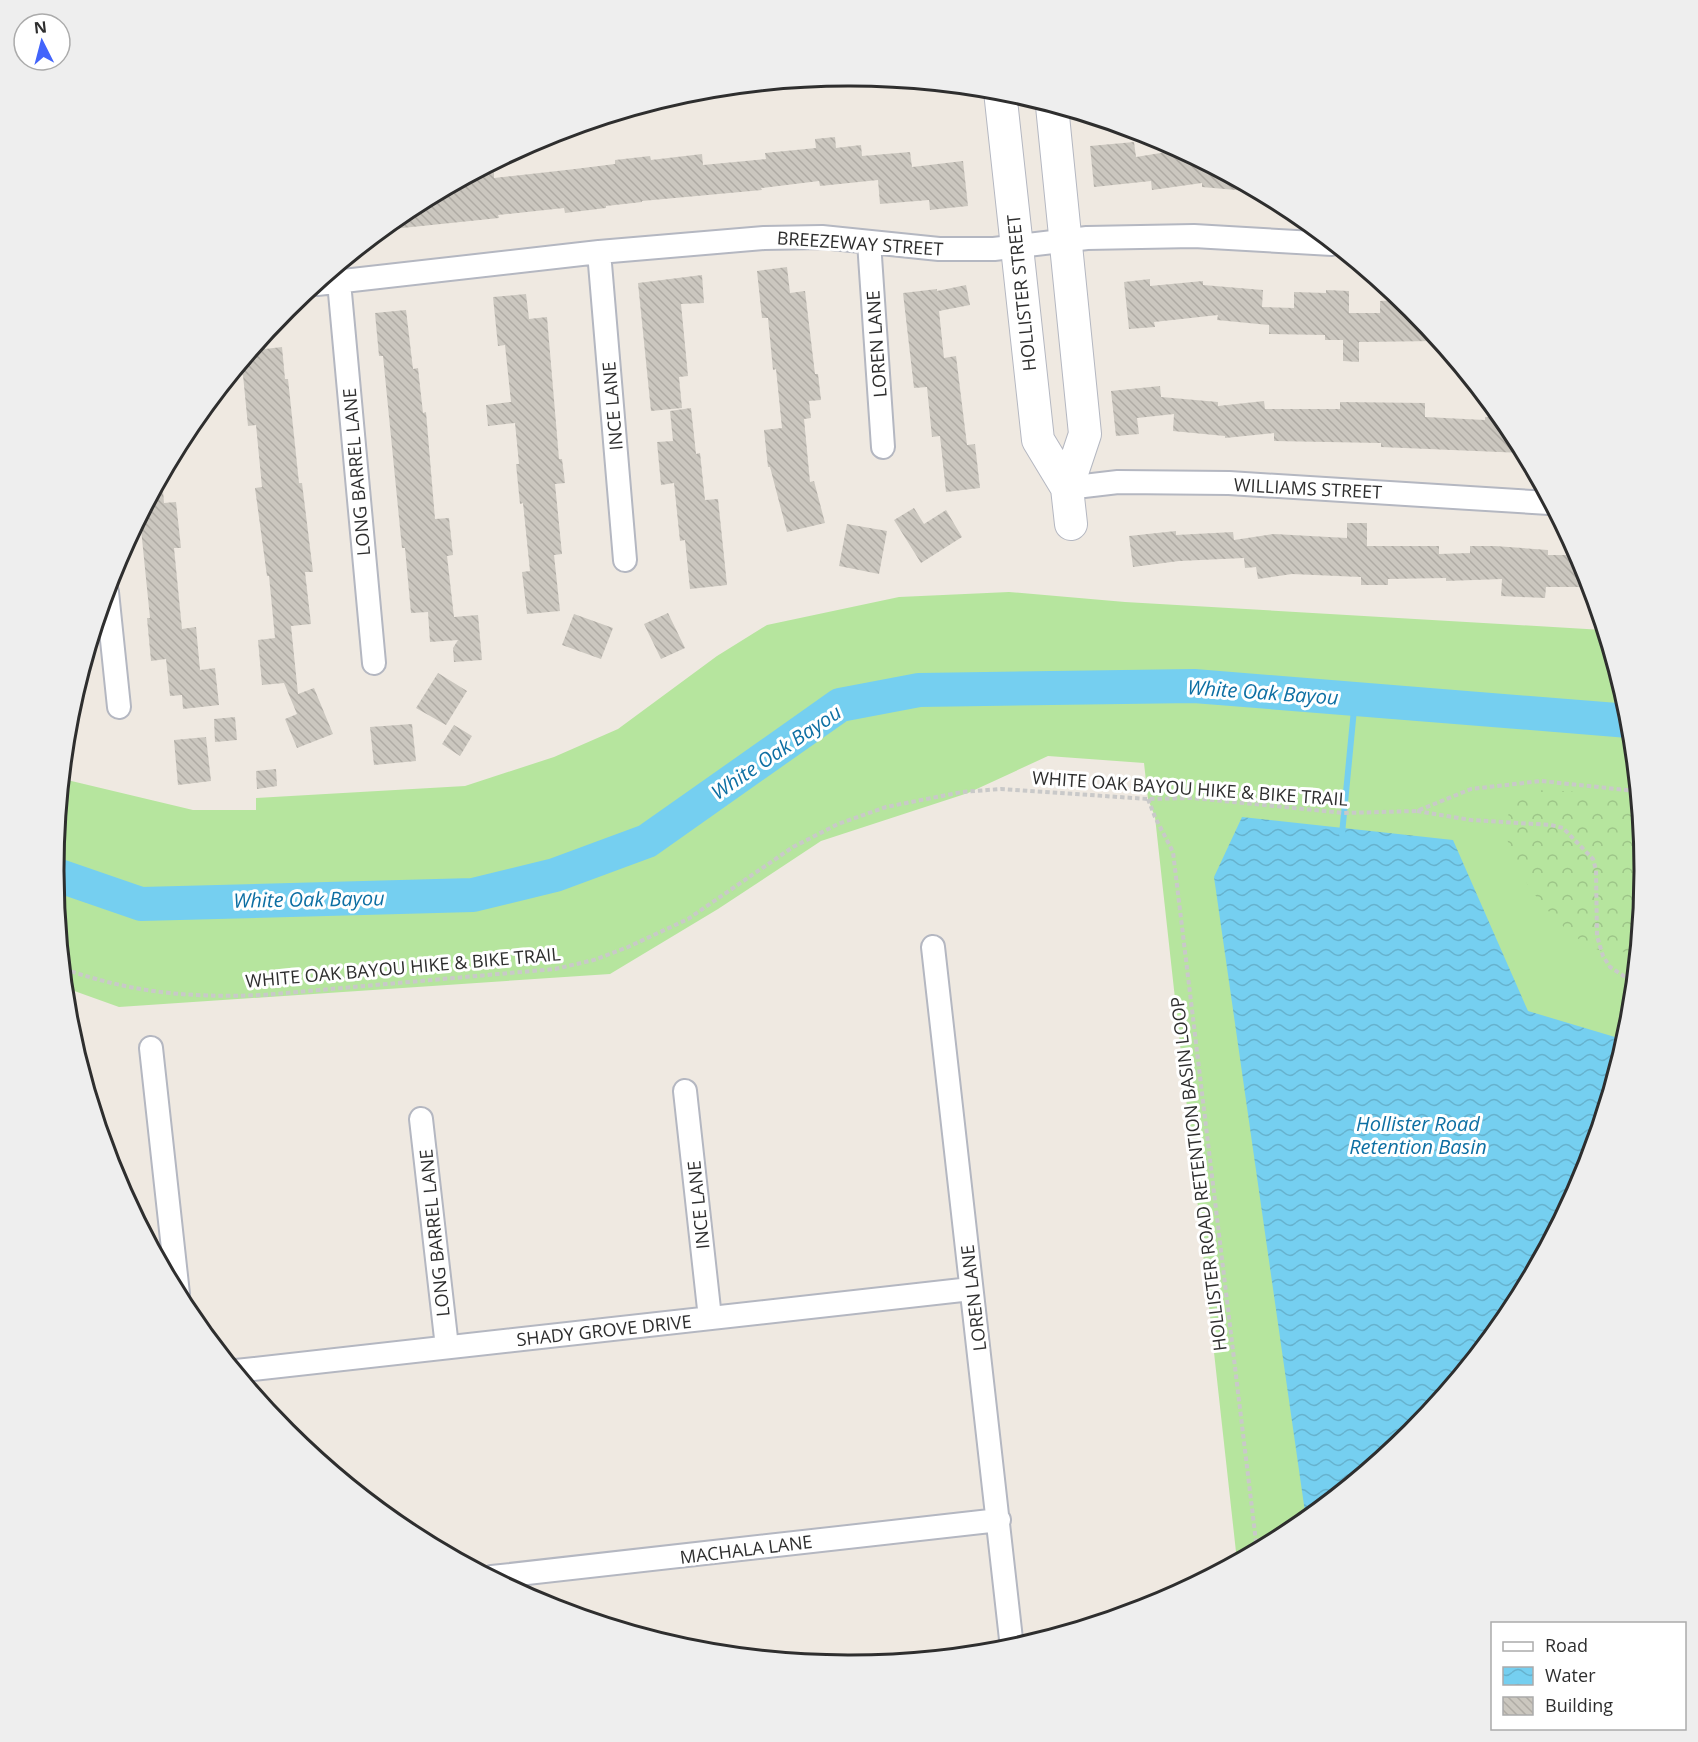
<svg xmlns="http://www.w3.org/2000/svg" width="1698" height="1742" font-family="'Open Sans',sans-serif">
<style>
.grass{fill:#b6e59e}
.forest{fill:url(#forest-crowns)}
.water{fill:url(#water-waves)}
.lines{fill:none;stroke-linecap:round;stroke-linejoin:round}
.stream{stroke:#75cff0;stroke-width:6}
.river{stroke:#75cff0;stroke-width:34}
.building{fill:url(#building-back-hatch)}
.street-casing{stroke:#b4b7c1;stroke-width:26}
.secondary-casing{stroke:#b4b7c1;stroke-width:34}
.path{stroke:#c9c9c9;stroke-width:4;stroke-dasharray:4.5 3;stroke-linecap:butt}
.street{stroke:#fff;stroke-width:22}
.secondary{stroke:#fff;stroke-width:32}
.labels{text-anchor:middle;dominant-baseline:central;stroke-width:6;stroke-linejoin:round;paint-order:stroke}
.street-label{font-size:18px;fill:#2e2e2e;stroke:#fff}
.water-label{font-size:20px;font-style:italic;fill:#0d6fa3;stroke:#fff}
.rim{fill:none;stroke:#2e2e2e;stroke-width:3}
</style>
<defs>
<pattern id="forest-crowns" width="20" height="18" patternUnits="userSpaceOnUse" patternTransform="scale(1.5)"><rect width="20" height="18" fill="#b6e59e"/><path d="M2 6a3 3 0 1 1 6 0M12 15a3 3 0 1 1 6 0" fill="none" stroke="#9dc588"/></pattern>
<pattern id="water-waves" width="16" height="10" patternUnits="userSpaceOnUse" patternTransform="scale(1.5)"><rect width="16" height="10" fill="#75cff0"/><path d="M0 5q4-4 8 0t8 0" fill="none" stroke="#66b2ce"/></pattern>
<pattern id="building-back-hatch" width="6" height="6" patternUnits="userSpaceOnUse" patternTransform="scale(1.5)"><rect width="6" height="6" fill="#cbc7bf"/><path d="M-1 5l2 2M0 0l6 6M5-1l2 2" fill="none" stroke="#afaba4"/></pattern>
</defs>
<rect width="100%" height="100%" fill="#efe9e1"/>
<path class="grass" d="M1009,592L1125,602L1603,630L1629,716L1644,871L1629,1026L1583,1176L1510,1313L1411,1433L1290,1532L1237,1561L1155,817L1148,799L1144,763L1048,756L968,793L821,841L718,909L610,974L119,1007L66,988L54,871L63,779L193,810H256V798L465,786L554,757L618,729L717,656L767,625L899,597Z"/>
<path class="forest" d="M1543,790L1637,795L1644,871L1636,951C1624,952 1612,954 1599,950C1553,935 1452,808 1543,790Z"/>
<path class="water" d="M1242,817L1453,840L1528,1011L1625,1040L1583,1176L1510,1313L1411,1433L1306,1519L1214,877Z"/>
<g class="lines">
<path class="stream" d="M1342,834L1355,699"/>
<path class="river" d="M54,874L141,904L473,895L555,875L647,841L840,705L919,690L1194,686L1629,721"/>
</g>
<path class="building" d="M835,137L836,148L861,145L862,156L910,152L912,167L963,161L968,206L930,210L929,200L880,204L878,180L820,186L819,181L761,188L762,190L642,201V202L606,206V208L565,213L564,208L498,215L499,218L383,230L408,210L474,174L494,172V178L575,169L615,164V160L650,156L651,160L702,154L703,165L766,159L765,153L816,148L815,139Z
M1134,142L1136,157L1179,150L1195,159L1196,166L1204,167V164L1258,192L1202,187V183L1152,190L1151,181L1094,187L1090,146Z
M787,267L790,293L805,291L815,374H818L821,400L809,401L811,418L804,419L810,482L814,481L825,523L787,532L770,467H768L764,430L782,428L776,369L773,370L768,318H762L757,271Z
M702,275L704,303L681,304L688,376L679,377L682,408L651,411L638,283Z
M1150,279V286L1203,281V285L1263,290L1262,307L1294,308V292L1326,293V290L1349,291V313H1380V301L1401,300L1411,309L1437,341L1359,342V362L1343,361V340H1325V335L1269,334V325L1217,320L1218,315L1154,322L1155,327L1129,329L1124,282Z
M966,285L970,305L939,311L944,358L956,356L967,445L975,444L980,488L946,492L940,436L932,437L927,387L914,388L903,293L937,289V291Z
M526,294L529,319L547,317L559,459H562L565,483L555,484L562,554L554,555L560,611L527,614L522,572L530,571L523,503L520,504L516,464H519L515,423L488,426L486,405L511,402L505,345L498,346L493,297Z
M406,310L413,369L418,368L423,413L426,412L435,519L449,518L453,555L447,556L454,617L478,615L482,660L454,662L453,648L458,640L430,642L428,612L411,613L405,548H402L383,356H379L375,313Z
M264,337L265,349L282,347L285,379H288L299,483H302L313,572H305L311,624L291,626L298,694L314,688L333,734L297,748L285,719L297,714L284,683L262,685L258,640L275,638L269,576H267L255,488L262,487L256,425L248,426L243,375L231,377Z
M1160,386L1161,397L1218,402V406L1264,401L1265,409H1340V402L1425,403V417L1485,420V417L1500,418L1510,430L1523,453L1381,447V443L1274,441V433L1225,438V436L1173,431L1174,414L1137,418L1139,434L1116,436L1111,391Z
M691,408L696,454L700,453L705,500L718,499L727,585L690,589L685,540L680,541L674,483L661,485L657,442L673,441L670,411Z
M162,478L164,503L176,502L181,548H174L182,629L196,627L200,670L215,668L219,705L183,709L182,695L170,696L166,659L151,661L147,618H150L140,519Z
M914,508L924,524L946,510L962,537L921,563L894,520Z
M1347,523H1367V546H1439V554L1470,553V546H1495L1548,550V555H1577L1584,567L1590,587H1546L1545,598L1501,596L1502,579L1446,581V578L1388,579V585H1361V577L1292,574L1258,579L1256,567L1245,568L1244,558L1179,561L1133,567L1129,536L1176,531V535L1233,532L1234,540L1274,534L1347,538Z
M847,524L887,531L879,574L839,566Z
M668,613L685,648L661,659L644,624Z
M574,614L613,628L601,659L562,645Z
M438,673L467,691L446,725L416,708Z
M235,717L237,740L215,742L214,719Z
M412,724L416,761L374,765L370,727Z
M454,725L472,736L460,756L442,744Z
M206,737L211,781L178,785L174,740Z
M276,769L277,786L257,789L256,771Z"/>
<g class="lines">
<defs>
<path id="street" d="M869,242L883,447
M599,252L625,560
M339,282L374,663
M317,284L599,252L764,238L822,237L939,249H994L1087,238L1194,236L1332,244
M1067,488L1118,482L1229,483L1549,503
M107,592L119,707
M933,947L1012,1648
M151,1048L178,1294
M685,1091L710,1318
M421,1119L447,1347
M236,1371L971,1289
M492,1577L999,1520"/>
<path id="secondary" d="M1000,91L1038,440L1067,488L1071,524
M1052,106L1085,434L1067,488"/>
</defs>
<use href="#street" class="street-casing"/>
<use href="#secondary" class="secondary-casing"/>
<path class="path" d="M1148,799L1155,817L1173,852L1257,1550
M1417,811L1471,820L1551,825L1563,828L1593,859L1596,870L1597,936L1603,956L1610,967L1633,982
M64,969C134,993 189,998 263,995L555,969L594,960L628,947L688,919L793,847L838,824L886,807L962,792L1001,789L1148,799L1193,798L1344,813L1417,811L1471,789L1541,781L1636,791"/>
<use href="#street" class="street"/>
<use href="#secondary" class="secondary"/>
</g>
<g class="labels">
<g class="street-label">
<text transform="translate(860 243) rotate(4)">BREEZEWAY STREET</text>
<text transform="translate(1021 293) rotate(-96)">HOLLISTER STREET</text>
<text transform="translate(876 344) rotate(-94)">LOREN LANE</text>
<text transform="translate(612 406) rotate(-95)">INCE LANE</text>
<text transform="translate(356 472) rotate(-95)">LONG BARREL LANE</text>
<text transform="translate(1308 488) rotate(3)">WILLIAMS STREET</text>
<text transform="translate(1190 788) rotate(4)">WHITE OAK BAYOU HIKE &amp; BIKE TRAIL</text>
<text transform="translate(403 967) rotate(-5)">WHITE OAK BAYOU HIKE &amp; BIKE TRAIL</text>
<text transform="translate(1198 1174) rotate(-97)">HOLLISTER ROAD RETENTION BASIN LOOP</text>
<text transform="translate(698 1205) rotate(-96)">INCE LANE</text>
<text transform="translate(434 1233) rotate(-96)">LONG BARREL LANE</text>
<text transform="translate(973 1298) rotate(-97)">LOREN LANE</text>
<text transform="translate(604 1330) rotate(-6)">SHADY GROVE DRIVE</text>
<text transform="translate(746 1549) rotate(-7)">MACHALA LANE</text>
</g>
<g class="water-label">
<text transform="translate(1263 692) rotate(4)">White Oak Bayou</text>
<text transform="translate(776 752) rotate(-34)">White Oak Bayou</text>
<text transform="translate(309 899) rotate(-1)">White Oak Bayou</text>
<text x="1418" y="1123">Hollister Road<tspan x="1418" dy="23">Retention Basin</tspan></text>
</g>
</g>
<path d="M0 0H1698V1742H0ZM848 86H850A784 784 0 0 1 1634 870V871A784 784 0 0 1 850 1655H848A784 784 0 0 1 64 871V870A784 784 0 0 1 848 86Z" fill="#eee" fill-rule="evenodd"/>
<path class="rim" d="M848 86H850A784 784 0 0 1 1634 870V871A784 784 0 0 1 850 1655H848A784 784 0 0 1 64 871V870A784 784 0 0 1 848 86Z"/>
<rect x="1491" y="1622" width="195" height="108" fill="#ffffff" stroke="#ababab" stroke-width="1.5"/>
<rect x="1503" y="1642" width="30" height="9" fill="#ffffff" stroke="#ababab" stroke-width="1.5"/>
<text x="1545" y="1652" font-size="18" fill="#2e2e2e">Road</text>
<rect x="1503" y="1667" width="30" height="18" fill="url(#water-waves)" stroke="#ababab" stroke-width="1.5"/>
<text x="1545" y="1682" font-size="18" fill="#2e2e2e">Water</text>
<rect x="1503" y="1697" width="30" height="18" fill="url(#building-back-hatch)" stroke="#ababab" stroke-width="1.5"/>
<text x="1545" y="1712" font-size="18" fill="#2e2e2e">Building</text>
<g transform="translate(42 42) rotate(354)"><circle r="28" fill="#ffffff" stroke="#ababab" stroke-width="1.5"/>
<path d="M0-4.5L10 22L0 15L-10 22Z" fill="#4264fb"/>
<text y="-9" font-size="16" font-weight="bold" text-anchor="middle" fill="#2e2e2e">N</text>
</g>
</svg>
